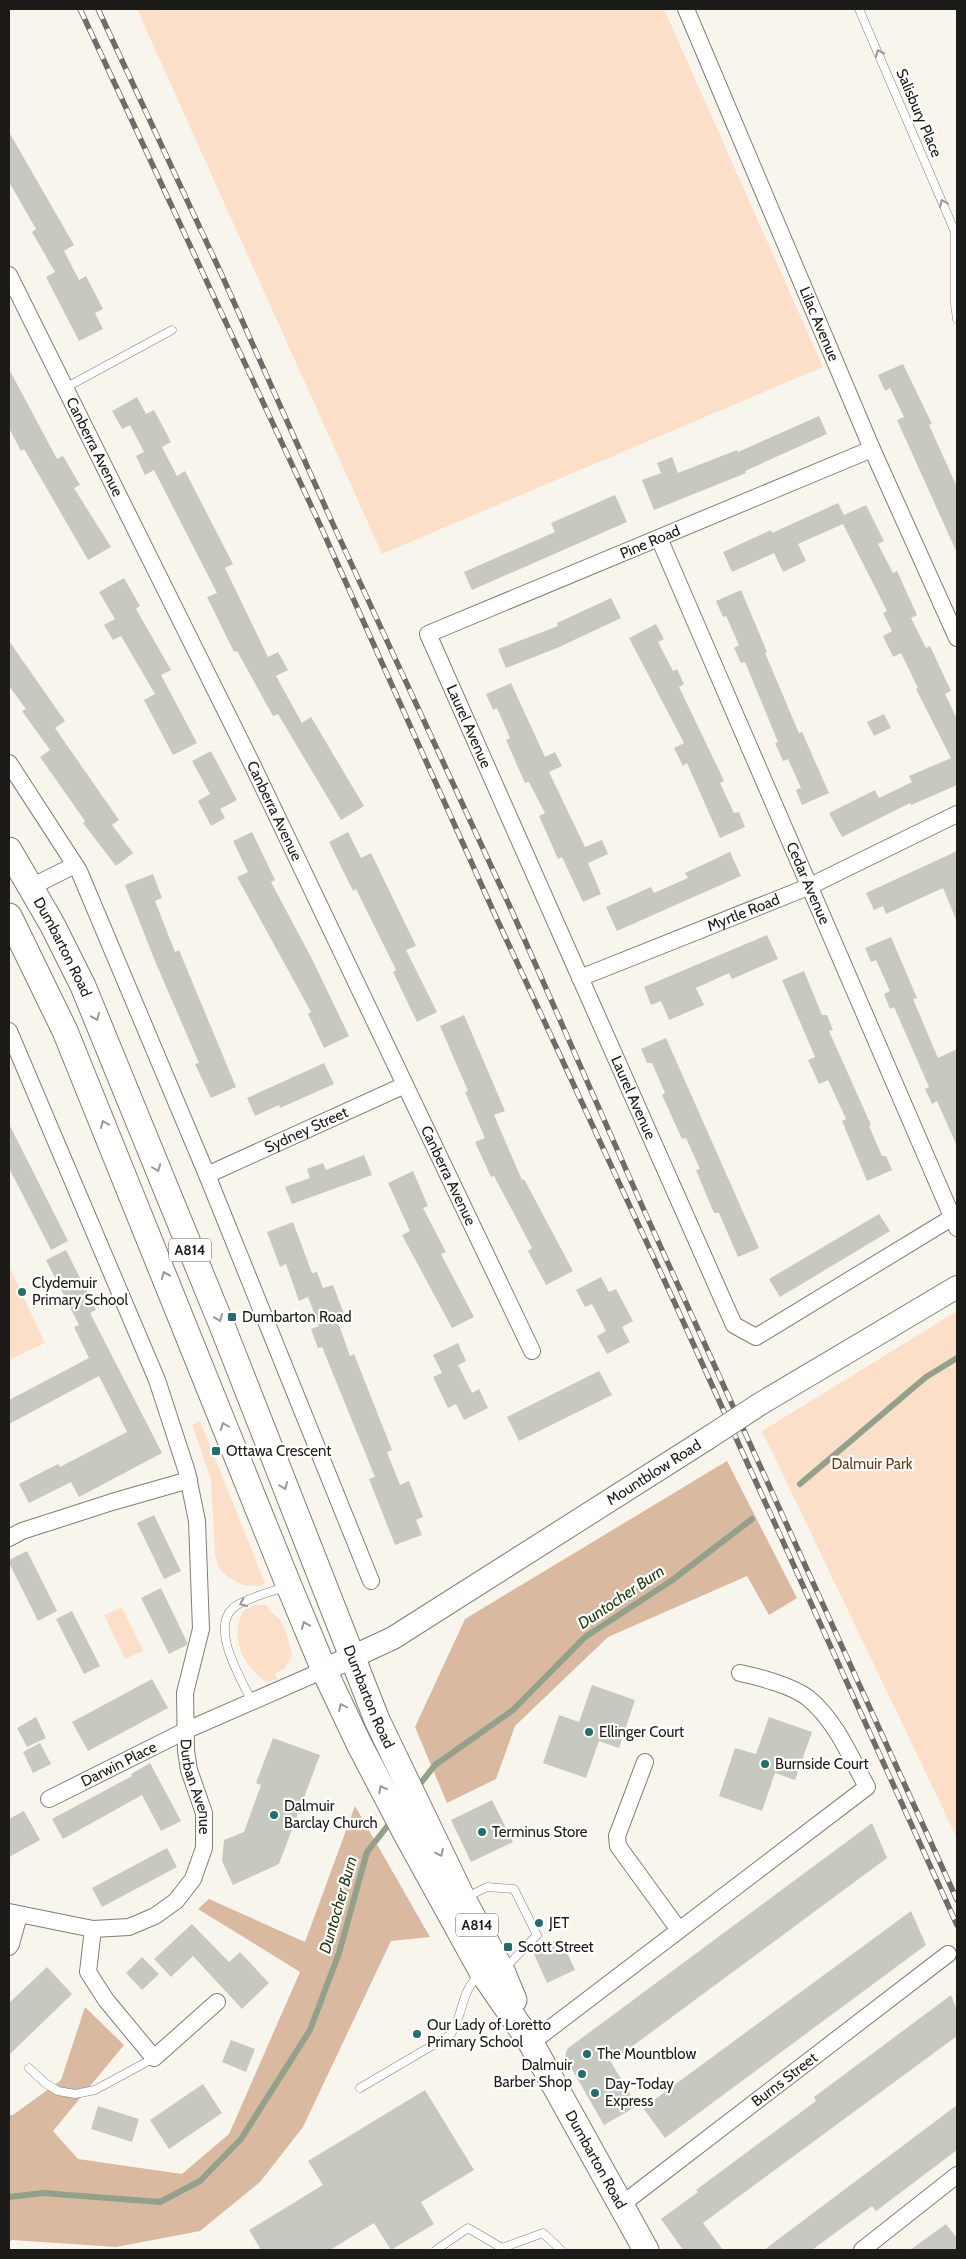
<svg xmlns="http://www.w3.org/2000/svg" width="966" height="2259" font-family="Cabin,sans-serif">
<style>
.green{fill:#fcdfc9}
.forest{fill:#d9b9a0}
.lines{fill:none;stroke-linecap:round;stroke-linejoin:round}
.stream{stroke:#92a189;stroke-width:6}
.building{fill:#c7c9c0}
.lane-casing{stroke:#807f76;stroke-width:9}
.street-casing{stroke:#807f76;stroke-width:18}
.secondary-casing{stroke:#807f76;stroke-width:24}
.primary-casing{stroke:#807f76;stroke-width:27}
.lane{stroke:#fff;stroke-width:8}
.street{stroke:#fff;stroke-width:16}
.secondary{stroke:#fff;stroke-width:22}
.primary{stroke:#fff;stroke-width:25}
.rail-casing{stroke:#6d6c66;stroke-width:5.5}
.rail{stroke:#fff;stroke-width:4;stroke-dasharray:11;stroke-linecap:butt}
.secondary-bridge-casing{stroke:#807f76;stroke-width:24;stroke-linecap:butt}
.secondary-bridge{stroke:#fff;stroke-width:22}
.oneway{stroke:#999897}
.poi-dot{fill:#226e6b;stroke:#fff;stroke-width:2}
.labels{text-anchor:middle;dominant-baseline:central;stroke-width:4.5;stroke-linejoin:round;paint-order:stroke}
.shield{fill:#fff;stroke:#605f5d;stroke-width:1}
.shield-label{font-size:14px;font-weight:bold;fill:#1c1b18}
.street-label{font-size:15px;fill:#1c1b18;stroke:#fff}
.poi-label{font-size:15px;fill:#1c1b18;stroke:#fff;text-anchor:start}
.park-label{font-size:15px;fill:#673c15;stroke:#fff}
.water-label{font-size:16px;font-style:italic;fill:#213d0e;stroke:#fff}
</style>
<rect width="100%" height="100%" fill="#f8f6ec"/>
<path class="green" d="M137,9H664L823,367L382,554Z
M9,1266L45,1343L9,1360Z
M957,1311V1838L762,1431Z
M200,1421L265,1583L260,1586L243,1585L228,1577L219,1569L215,1556L211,1479L192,1425Z
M255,1605H266C271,1613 276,1615 280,1620C286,1630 290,1644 292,1656L284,1669L277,1672L275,1675L278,1679L267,1682C243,1667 228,1636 244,1610Z
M122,1607L143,1651L125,1659L104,1615Z"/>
<path class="forest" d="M727,1461L797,1598L769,1615L747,1576L608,1637L515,1726L496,1779L447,1803L415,1727L465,1619Z
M355,1806L430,1937L391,1941L303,2127L260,2182L200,2231L116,2247L12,2240L9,2242V2115H13L61,2080L85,2007L124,2045L53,2131L78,2159L182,2174L229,2134L300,1972L198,1909L209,1899L305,1942Z"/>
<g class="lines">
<path class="stream" d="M800,1484L926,1377L957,1358
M416,1789L435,1765L513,1710L585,1637L671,1581L752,1519
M9,2197L43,2193L160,2202L200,2181L241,2139L310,2030L339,1953L367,1852L393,1819"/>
</g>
<path class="building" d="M9,132L74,245L64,251L79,280L86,276L103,309L95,313L103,329L79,341L46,277L55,272L32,232L36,229L9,182Z
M903,364L932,424L929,425L957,487V553L897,420L904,417L890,388L885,391L878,375Z
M9,369L57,459L63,456L80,485L74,488L111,547L88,560L24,449L21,451L9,428Z
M137,397L146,414L154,410L171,442L162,447L177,476L185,471L233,564L225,568L268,657L278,652L288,670L276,676L302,723L311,717L364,806L341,820L278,714L273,716L237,651L234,652L207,597L217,593L154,470L145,475L136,456L144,452L130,425L122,429L112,411Z
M819,416L827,434L745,471L746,473L654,510L642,480L661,473L657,463L672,457L678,473L737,450L738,452Z
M615,495L627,522L472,590L464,572L555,532L551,523Z
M838,503L844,515L866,505L884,541L878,544L893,573L897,571L917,615L911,618L926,648L930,646L951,691L945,694L957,719V785L911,805L910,803L842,837L829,813L875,790L879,798L912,782L909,776L951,758L916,689L918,688L901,653L893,657L883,636L892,631L883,613L887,611L843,524L798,544L806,561L783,572L774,553L732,572L723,552L771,530L772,533Z
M124,578L140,606L136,609L171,670L161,675L197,743L173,755L144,700L155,694L121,636L113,640L104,625L115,619L99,592Z
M741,590L767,652L765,653L799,733L802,732L829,793L802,805L796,790L801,788L788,759L783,761L775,743L778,742L745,662L741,663L734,648L739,645L726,616L723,617L716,601Z
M611,598L621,618L557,648L506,668L498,649L558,626L557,623Z
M656,624L664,639L658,642L673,671L677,669L684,684L679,687L717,766L724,781L720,783L734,813L739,812L745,827L720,838L687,763L683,766L674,748L684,743L629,638Z
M9,641L65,721L55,728L119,820L112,825L133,853L116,866L83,823L85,821L40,757L50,750L22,711L26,709L9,686Z
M511,683L545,757L555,752L562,766L549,772L585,847L602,840L608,854L588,863L601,894L583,902L562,857L558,859L539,816L545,813L529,782L525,783L506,740L510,738L497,708L493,710L486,694Z
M884,714L891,728L874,736L867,722Z
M211,751L237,800L220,809L225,818L211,826L198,801L210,794L192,761Z
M252,832L275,880L271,882L312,959L349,1036L324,1048L308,1014L311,1012L237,877L248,872L233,841Z
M348,832L361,858L371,853L416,946L406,950L437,1012L417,1022L393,972L396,970L356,889L353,891L329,842Z
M957,851V922L943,888L886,914L883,906L874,910L866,893Z
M730,852L741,876L617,931L606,907L651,887L654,893L688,878L685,873Z
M153,874L162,898L155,901L175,952L179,950L236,1087L211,1098L195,1064L199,1063L155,961L125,885Z
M767,935L778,959L732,979L729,973L696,988L704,1005L669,1020L661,1001L651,1005L644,987Z
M891,937L917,998L913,999L938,1058L957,1049V1146L937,1101L932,1104L925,1089L929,1087L894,1007L890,1009L884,994L890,991L876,960L871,962L865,948Z
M804,971L822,1015H827L833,1030L829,1031L871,1125L869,1126L882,1156H886L892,1170L867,1181L842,1121L846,1119L828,1080L819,1084L808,1060L815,1057L782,980Z
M464,1015L505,1111L494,1115L522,1180L524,1179L573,1271L546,1285L528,1251L532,1248L494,1176L491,1177L475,1142L485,1138L465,1092L468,1091L440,1026Z
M666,1038L759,1248L738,1257L719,1213H714L708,1199L696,1170L700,1169L686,1138L682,1139L662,1095L665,1093L652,1063H647L641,1049Z
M324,1063L334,1084L280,1108L279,1105L255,1116L247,1098Z
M9,1124L68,1241L51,1250L9,1168Z
M364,1155L372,1175L292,1204L285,1187L310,1178L307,1169L323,1163L326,1170Z
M413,1171L428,1206L423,1208L446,1252L441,1254L474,1317L452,1328L402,1235L410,1231L388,1183Z
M879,1214L890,1231L780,1297L769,1279Z
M293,1222L312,1273L317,1272L323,1288L333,1285L346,1319L338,1322L350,1356L354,1354L392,1450L387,1452L400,1485L409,1481L423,1517L416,1520L422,1535L395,1545L369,1479L375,1477L322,1347L318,1348L311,1329L319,1326L308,1297L299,1301L286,1264L280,1267L267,1232Z
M66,1250L96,1310L90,1313L162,1453L79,1497L71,1482L29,1503L19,1484L58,1464L60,1467L127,1432L99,1376L9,1424V1400L89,1358L74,1327L79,1325L46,1260Z
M601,1277L609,1292L616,1289L633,1321L622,1327L630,1342L607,1354L597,1336L606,1331L592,1304L585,1307L576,1290Z
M458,1343L466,1361L458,1365L472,1393L479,1389L488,1408L464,1420L456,1404L448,1408L433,1377L442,1373L433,1355Z
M599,1371L612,1395L519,1441L507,1417Z
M154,1515L181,1571L164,1579L137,1523Z
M27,1551L57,1611L38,1621L9,1563V1560Z
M161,1588L187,1642V1645L169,1654L141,1598Z
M72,1611L100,1666L84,1674L56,1619Z
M152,1679L168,1708L88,1751L72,1722Z
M592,1685L635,1700L619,1748L599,1741L586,1778L543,1763L559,1715L579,1722Z
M36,1717L46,1738L27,1747L17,1728Z
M769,1717L812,1732L795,1780L775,1773L762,1811L719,1796L735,1748L756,1754Z
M273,1738L320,1755L279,1864L233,1885L222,1861L224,1840L244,1832L261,1785L256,1783Z
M40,1743L51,1764L33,1773L23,1752Z
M150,1763L181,1821L161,1831L142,1795L63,1839L52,1819L132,1776L131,1774Z
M492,1800L513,1842L471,1862L451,1820Z
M24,1811L40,1840L9,1857V1819Z
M872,1823L887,1858L611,2062L637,2106L604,2125L565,2057L567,2049Z
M167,1848L177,1867L102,1907L92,1888Z
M911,1911L926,1945L665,2138L643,2108Z
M192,1924L229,1962L240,1952L269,1983L242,2009L193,1956L171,1977L154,1959Z
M561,1939L575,1970L547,1983L533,1952Z
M142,1957L159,1974L142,1990L126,1973Z
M47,1967L72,1994L9,2055V2003Z
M951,1995L957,2010V2036L703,2223L723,2250H683L661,2219L698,2192L696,2190L816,2101L814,2097Z
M231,2040L255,2049L246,2072L222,2062Z
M203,2084L222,2113L169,2149L150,2120Z
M425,2090L474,2170L421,2202L434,2224L391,2250L374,2223L330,2250H261L249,2230L323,2185L308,2161Z
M957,2105V2150L876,2211L872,2206L812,2250H764Z
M98,2106L139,2119L132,2142L91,2129Z
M946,2224L957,2238V2250H910Z"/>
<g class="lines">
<defs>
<path id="lane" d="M859,9L955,232V304L957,319
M65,388L172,330
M252,1702C241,1678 205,1622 239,1604C254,1596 271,1592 287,1586
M467,1897L487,1887L514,1889L537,1935L504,1969
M29,2068L45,2083L58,2091L75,2094L95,2090L154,2058
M360,2088L450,2035C464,2016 459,1994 479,1975
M436,2250L468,2228L502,2248L543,2233L561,2250"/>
<g id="street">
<path id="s1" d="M686,9L872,449L957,638"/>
<path id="s2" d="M9,275L252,764L532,1351"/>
<path id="s3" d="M872,449L428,634L734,1325L756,1337L953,1217"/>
<path id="s4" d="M659,538L957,1228"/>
<path d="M9,763L79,871L207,1175L371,1581"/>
<path d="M31,887L75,865"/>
<path id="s5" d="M580,978L808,887L957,814"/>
<path id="s6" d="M9,1031L157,1380L187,1472L197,1521L201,1629L185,1693L186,1751L189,1770L204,1813V1848L193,1879L176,1901L155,1916L129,1927L93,1929L9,1912"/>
<path id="s7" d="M207,1175L405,1085"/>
<path d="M9,1538L22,1531L112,1502L189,1480"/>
<path d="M645,1762L617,1836L618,1846L679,1930"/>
<path id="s8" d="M49,1799L187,1730L324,1670"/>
<path d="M93,1929L88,1972L106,2000L154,2058L217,2002"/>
<path d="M9,1947L11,1944L19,1915"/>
<path d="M531,2043L867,1787C850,1756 836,1721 808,1698C793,1686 759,1677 740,1673"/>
<path id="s9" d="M621,2205L948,1954"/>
<path d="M862,2250L957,2175"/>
</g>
<g id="secondary">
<path d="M760,1404L957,1287"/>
<path id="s10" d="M324,1670L393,1638L708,1438"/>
</g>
<g id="primary">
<path id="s11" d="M9,850L52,924L83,986L223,1328L377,1720L463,1899L502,1971L514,2000"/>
<path id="s12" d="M9,916L65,1031L289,1586L324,1670L359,1744L405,1832L482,1972L531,2043L646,2250"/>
</g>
</defs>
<use href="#lane" class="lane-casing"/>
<use href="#street" class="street-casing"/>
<use href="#secondary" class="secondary-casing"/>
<use href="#primary" class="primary-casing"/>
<use href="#lane" class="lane"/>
<use href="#street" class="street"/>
<use href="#secondary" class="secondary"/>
<use href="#primary" class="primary"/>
<defs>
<path id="rail" d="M80,9L321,527L495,915L672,1297L957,1925
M98,9L220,271L332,522L511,909L643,1208L957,1900"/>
</defs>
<use href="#rail" class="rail-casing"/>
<use href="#rail" class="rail"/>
<defs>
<path id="secondary-bridge" d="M708,1438L760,1404"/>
</defs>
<use href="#secondary-bridge" class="secondary-bridge-casing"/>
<use href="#secondary-bridge" class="secondary-bridge"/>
</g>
<defs><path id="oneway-chevron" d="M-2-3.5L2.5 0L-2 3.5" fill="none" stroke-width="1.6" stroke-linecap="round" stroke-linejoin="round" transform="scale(1.25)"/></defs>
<g class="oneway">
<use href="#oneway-chevron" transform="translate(879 53) rotate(-114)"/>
<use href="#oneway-chevron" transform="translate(943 203) rotate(-113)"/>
<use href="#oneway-chevron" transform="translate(96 1017) rotate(67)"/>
<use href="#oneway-chevron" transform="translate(104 1124) rotate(-113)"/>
<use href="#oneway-chevron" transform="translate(157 1168) rotate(69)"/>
<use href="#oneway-chevron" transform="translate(165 1275) rotate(-112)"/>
<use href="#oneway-chevron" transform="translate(219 1318) rotate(67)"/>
<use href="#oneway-chevron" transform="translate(224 1426) rotate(-111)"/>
<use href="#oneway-chevron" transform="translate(284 1486) rotate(69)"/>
<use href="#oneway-chevron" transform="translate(243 1603) rotate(155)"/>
<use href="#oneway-chevron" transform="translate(305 1625) rotate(-113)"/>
<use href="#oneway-chevron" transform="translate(342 1707) rotate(-115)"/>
<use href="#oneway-chevron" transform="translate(382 1789) rotate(-118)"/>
<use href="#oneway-chevron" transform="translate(440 1853) rotate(64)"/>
</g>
<g class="poi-dot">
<circle cx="22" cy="1292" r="5"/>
<rect x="227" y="1312" width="10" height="10" rx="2.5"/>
<rect x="211" y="1446" width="10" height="10" rx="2.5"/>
<circle cx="589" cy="1732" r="5"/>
<circle cx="765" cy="1764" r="5"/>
<circle cx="274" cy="1815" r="5"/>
<circle cx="482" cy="1832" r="5"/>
<circle cx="539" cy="1923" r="5"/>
<rect x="503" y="1942" width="10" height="10" rx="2.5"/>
<circle cx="417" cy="2034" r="5"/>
<circle cx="587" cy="2054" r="5"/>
<circle cx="582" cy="2074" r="5"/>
<circle cx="595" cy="2093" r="5"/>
</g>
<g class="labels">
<g class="shield">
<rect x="169" y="1238.5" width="42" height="23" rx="4"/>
<rect x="456" y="1913.5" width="42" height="23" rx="4"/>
</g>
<g class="shield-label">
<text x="190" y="1250">A814</text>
<text x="477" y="1925">A814</text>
</g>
<g class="street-label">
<text transform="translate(919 113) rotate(67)">Salisbury Place</text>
<text stroke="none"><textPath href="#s1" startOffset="342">Lilac Avenue</textPath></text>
<text stroke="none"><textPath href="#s2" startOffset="192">Canberra Avenue</textPath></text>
<text transform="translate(650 542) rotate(-23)">Pine Road</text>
<text stroke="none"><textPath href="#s3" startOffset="582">Laurel Avenue</textPath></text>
<text stroke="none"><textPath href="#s2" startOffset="598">Canberra Avenue</textPath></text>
<text stroke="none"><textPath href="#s4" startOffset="376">Cedar Avenue</textPath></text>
<text stroke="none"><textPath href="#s5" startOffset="176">Myrtle Road</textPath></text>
<text stroke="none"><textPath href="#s11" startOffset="111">Dumbarton Road</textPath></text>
<text stroke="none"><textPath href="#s3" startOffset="988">Laurel Avenue</textPath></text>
<text stroke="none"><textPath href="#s7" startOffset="109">Sydney Street</textPath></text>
<text stroke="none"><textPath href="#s2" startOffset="1002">Canberra Avenue</textPath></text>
<text stroke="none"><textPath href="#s10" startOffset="385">Mountblow Road</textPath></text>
<text stroke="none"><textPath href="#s11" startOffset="921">Dumbarton Road</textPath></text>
<text stroke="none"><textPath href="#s8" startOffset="78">Darwin Place</textPath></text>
<text stroke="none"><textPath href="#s6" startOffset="795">Durban Avenue</textPath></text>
<text stroke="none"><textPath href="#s9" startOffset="206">Burns Street</textPath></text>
<text stroke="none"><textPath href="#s12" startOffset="1378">Dumbarton Road</textPath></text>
</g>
<g class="poi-label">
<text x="32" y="1283">Clydemuir<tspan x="32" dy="17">Primary School</tspan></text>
<text x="242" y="1317">Dumbarton Road</text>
<text x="226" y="1451">Ottawa Crescent</text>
<text x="599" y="1732">Ellinger Court</text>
<text x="775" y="1764">Burnside Court</text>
<text x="284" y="1806">Dalmuir<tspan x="284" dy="17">Barclay Church</tspan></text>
<text x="492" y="1832">Terminus Store</text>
<text x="549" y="1923">JET</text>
<text x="518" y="1947">Scott Street</text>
<text x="427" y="2025">Our Lady of Loretto<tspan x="427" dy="17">Primary School</tspan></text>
<text x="597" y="2054">The Mountblow</text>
<text x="572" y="2065" text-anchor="end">Dalmuir<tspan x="572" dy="17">Barber Shop</tspan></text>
<text x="605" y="2084">Day-Today<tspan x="605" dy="17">Express</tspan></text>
</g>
<g class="park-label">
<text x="872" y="1464">Dalmuir Park</text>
</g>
<g class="water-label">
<text transform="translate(621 1597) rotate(-34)">Duntocher Burn</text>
<text transform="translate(338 1905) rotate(-74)">Duntocher Burn</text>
</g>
</g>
<rect width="966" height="2259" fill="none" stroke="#1c1b18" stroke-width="20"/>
</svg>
